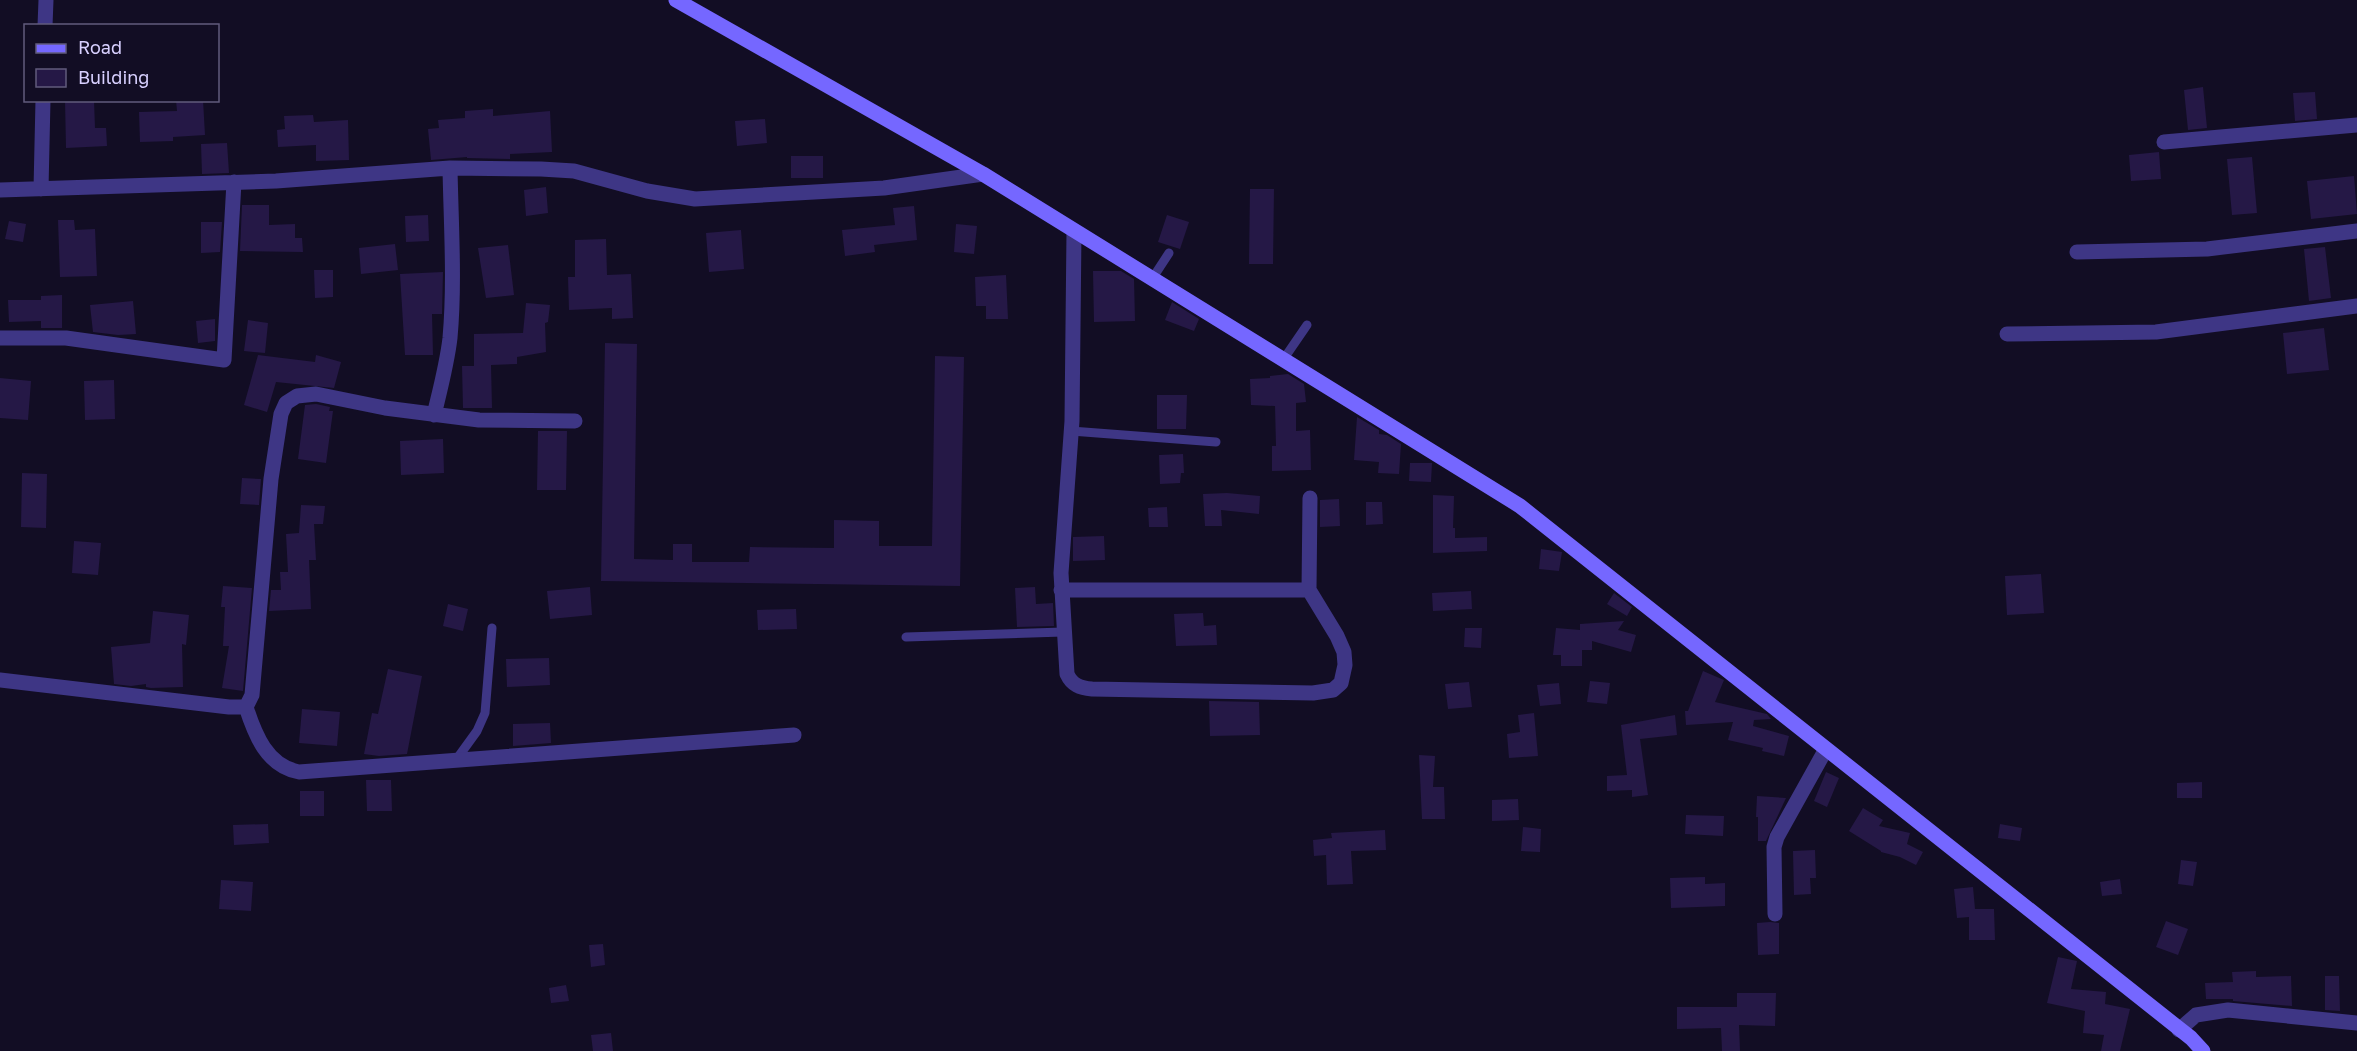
<svg xmlns="http://www.w3.org/2000/svg" width="2357" height="1051" font-family="'Golos Text',sans-serif">
<style>
.building{fill:#251846}
.lines{fill:none;stroke-linecap:round;stroke-linejoin:round}
.lane{stroke:#3e3685;stroke-width:9}
.street{stroke:#3e3685;stroke-width:15}
.secondary{stroke:#7567ff;stroke-width:15}
</style>
<rect width="100%" height="100%" fill="#120d24"/>
<path class="building" d="M2203,87L2207,128L2188,130L2184,90Z
M2315,92L2317,119L2295,121L2293,93Z
M65,100H94L95,128H106L107,146L66,148Z
M176,100H203L205,135L173,137V141L140,142L139,112L177,111Z
M493,109V116L550,111L552,152L510,154V159L467,158V157L431,160L428,129L439,128L438,120L465,118V111Z
M313,115L314,122L348,120L349,160L316,161V145L278,147L277,130L285,129L284,116Z
M765,119L767,143L737,146L735,121Z
M227,143L229,173L202,174L201,144Z
M2159,152L2161,179L2131,181L2129,155Z
M791,156H823V178H791Z
M2252,157L2257,213L2232,215L2227,159Z
M2354,176L2357,214L2311,219L2307,181Z
M546,187L548,213L526,216L524,190Z
M1250,189H1274L1273,264H1249Z
M242,205H269V225L295,224V238H302L303,252L240,251Z
M914,206L917,240L874,245L875,252L845,256L842,230L895,225L893,208Z
M428,215L429,241L406,242L405,216Z
M1167,215L1189,222L1180,249L1158,242Z
M58,220H74L75,230L95,229L97,276L60,277Z
M9,221L26,224L23,242L5,239Z
M201,222H222L220,252L201,253Z
M956,224L977,226L974,254L954,252Z
M741,230L744,269L709,272L706,233Z
M606,239L607,275L631,274L633,318L612,319V308L569,310L568,277H575V240Z
M395,244L398,270L361,274L359,248Z
M508,245L514,295L486,298L478,248Z
M2325,247L2331,298L2309,301L2304,249Z
M314,270H333V297L315,298Z
M1093,271H1121L1134,279L1135,321L1094,322Z
M443,272L442,314H432L433,355H405L400,274Z
M1006,275L1008,319H986V306H976L975,277Z
M62,295V328H41V321L9,322L8,300H41V296Z
M133,301L136,334L118,335L93,332L90,305Z
M1172,302L1199,319L1194,331L1165,320Z
M526,303L550,305L548,322L545,323L546,352L517,357V364L491,365L492,408H463L462,366H474V334L523,333Z
M215,319V341L198,343L196,321Z
M248,320L268,323L265,353L244,351Z
M2324,328L2329,370L2287,374L2283,333Z
M605,343L637,344L634,559L673,560V544H692V562H749L750,547L834,548V520L879,521V546H932L935,356L964,357L960,586L601,581Z
M258,355L315,362L316,355L341,362L334,388L276,382L267,412L244,405Z
M1288,374L1304,384L1306,402L1296,403V431L1310,430L1311,470L1272,471V446H1276L1275,406L1251,405L1250,379L1270,378V376Z
M0,378L31,381L28,420L0,418Z
M114,380L115,419L85,420L84,381Z
M1157,395H1187L1186,429H1157Z
M316,404L330,407L329,411H333L326,463L298,459L305,405Z
M1357,417L1379,430V434L1387,435L1401,444L1399,474L1378,473L1379,462L1354,460Z
M538,431H567L566,490H537Z
M443,439L444,473L401,475L400,441Z
M1183,454L1184,473H1181L1180,483L1160,484L1159,455Z
M1410,463H1432L1431,482L1409,481Z
M22,473L47,474L46,528L21,527Z
M242,478L261,479L259,505L240,504Z
M1227,493L1260,496L1259,514L1221,510L1222,526H1205L1203,494Z
M1433,495L1454,496L1453,528H1455V538L1487,537V551L1433,553Z
M1339,499L1340,526L1320,527V500Z
M1366,502H1382L1383,524L1366,525Z
M301,505L325,506L323,524H314L316,560H309L311,609L269,611L271,590H281L280,572H288L286,534L299,533Z
M1167,507L1168,527H1149L1148,508Z
M1104,536L1105,560L1073,561V537Z
M74,541L101,543L98,575L72,573Z
M1541,549L1562,552L1559,571L1539,569Z
M2041,574L2044,613L2007,615L2005,576Z
M223,586L252,588L243,691L222,688L229,646H223L225,607H221Z
M590,587L592,615L550,619L547,591Z
M1035,587L1036,604L1053,603L1054,626L1017,627L1015,588Z
M1471,591L1472,609L1433,611L1432,593Z
M1614,593L1632,607L1627,616L1607,604Z
M448,604L468,609L463,631L443,626Z
M796,609L797,629L758,630L757,610Z
M153,611L189,615L186,645L182,644L183,687L151,688L146,687V684L131,686L114,684L111,647L150,643Z
M1203,613L1204,626L1216,625L1217,645L1176,646L1174,614Z
M1624,621L1618,630L1636,635L1631,652L1592,641V650H1582V666H1561V655H1553L1556,628L1580,630V624Z
M1465,628H1482L1481,648L1464,647Z
M549,658L550,685L507,687L506,659Z
M388,669L422,676L407,754L379,756L364,754L372,713L378,714Z
M1703,671L1724,680L1715,702L1767,714L1771,719L1754,720L1753,726L1789,736L1784,756L1762,751L1763,748L1728,740L1733,722L1686,725L1685,711H1688Z
M1590,681L1610,683L1607,704L1587,702Z
M1469,682L1472,707L1448,709L1445,684Z
M1559,683L1561,704L1540,706L1537,685Z
M1209,701L1259,702L1260,735L1210,736Z
M302,709L340,712L337,746L299,743Z
M1534,713L1538,756L1509,758L1507,734L1520,732L1518,715Z
M1675,715L1677,735L1640,739L1648,795L1632,797V790L1607,791V776L1627,775L1621,725Z
M550,723L551,743L513,746V724Z
M1419,755L1435,756L1433,787H1444L1445,819H1422Z
M1826,772L1839,778L1827,807L1814,801Z
M366,780H391L392,811H367Z
M2202,782V798H2177V783Z
M300,791H324V816H300Z
M1757,796L1786,798L1766,841H1758V817H1756Z
M1518,799L1519,820L1492,821V800Z
M1863,808L1883,820L1879,826L1910,833L1907,844L1923,852L1916,865L1900,857L1881,852V851L1849,831Z
M1686,815L1724,816L1723,836L1685,834Z
M268,824L269,843L234,845L233,825Z
M2000,824L2022,828L2020,841L1998,838Z
M1523,827L1541,829L1540,852L1521,851Z
M1385,830L1386,850L1351,851L1353,884L1327,885L1326,855L1314,856L1313,840L1332,838L1331,833Z
M1815,850L1816,878H1810L1811,894L1794,895L1793,851Z
M2181,860L2197,862L2193,886L2178,884Z
M1705,877V884L1725,883V906L1671,908L1670,878Z
M2120,879L2122,894L2102,896L2100,882Z
M221,880L253,882L251,911L219,909Z
M1973,887L1975,909H1994L1995,940H1969V917L1957,918L1954,889Z
M2166,921L2188,929L2178,955L2156,947Z
M1770,922L1779,923V954L1758,955L1757,923Z
M603,944L605,965L591,967L589,945Z
M2058,957L2077,961L2071,989L2106,992L2105,1004L2130,1009L2120,1051H2101L2104,1035L2083,1033L2085,1011L2047,1003Z
M2256,971V977L2291,976L2292,1006L2233,1001V999H2206L2205,983L2233,982L2232,972Z
M2325,976H2339L2340,1011L2325,1010Z
M566,985L569,1001L551,1003L549,988Z
M1737,993H1776L1775,1026L1739,1025L1740,1051H1722L1721,1028L1677,1029V1007H1737Z
M611,1033L613,1051H593L591,1035Z"/>
<g class="lines">
<path class="lane" d="M1152,279L1169,253
M1283,360L1307,325
M1071,431L1216,442
M906,637L1063,632
M456,760L477,731L485,713L492,628"/>
<path class="street" d="M45,26L46,0
M2164,142L2357,125
M41,189L43,100
M0,190L276,181L450,168L541,169L574,171L647,191L695,199L884,188L983,174
M1074,231L1072,421L1061,573L1067,674C1072,685 1080,688 1092,689L1313,693L1333,690L1341,683L1345,665L1344,652L1337,636L1309,590L1310,498
M2077,252L2207,249L2357,231
M2007,334L2156,332L2357,306
M0,338H66L224,360L234,182
M434,415C440,390 447,364 450,338C455,282 451,224 450,168
M1061,590H1309
M0,680L229,707H246L252,695L271,479L281,414L286,403L297,396L316,394L385,408L479,420L575,421
M246,707C255,735 267,766 299,772L794,735
M1775,914L1774,847L1777,837L1826,749
M2179,1030L2196,1015L2228,1010L2357,1023"/>
<path class="secondary" d="M676,0L983,174L1520,506L2191,1038L2203,1051"/>
</g>
<rect x="24" y="24" width="195" height="78" fill="#120d24" stroke="#615b7c" stroke-width="1.5"/>
<rect x="36" y="44" width="30" height="9" fill="#7567ff" stroke="#615b7c" stroke-width="1.5"/>
<text x="78" y="54" font-size="18" fill="#d8d0ff">Road</text>
<rect x="36" y="69" width="30" height="18" fill="#251846" stroke="#615b7c" stroke-width="1.5"/>
<text x="78" y="84" font-size="18" fill="#d8d0ff">Building</text>
</svg>
